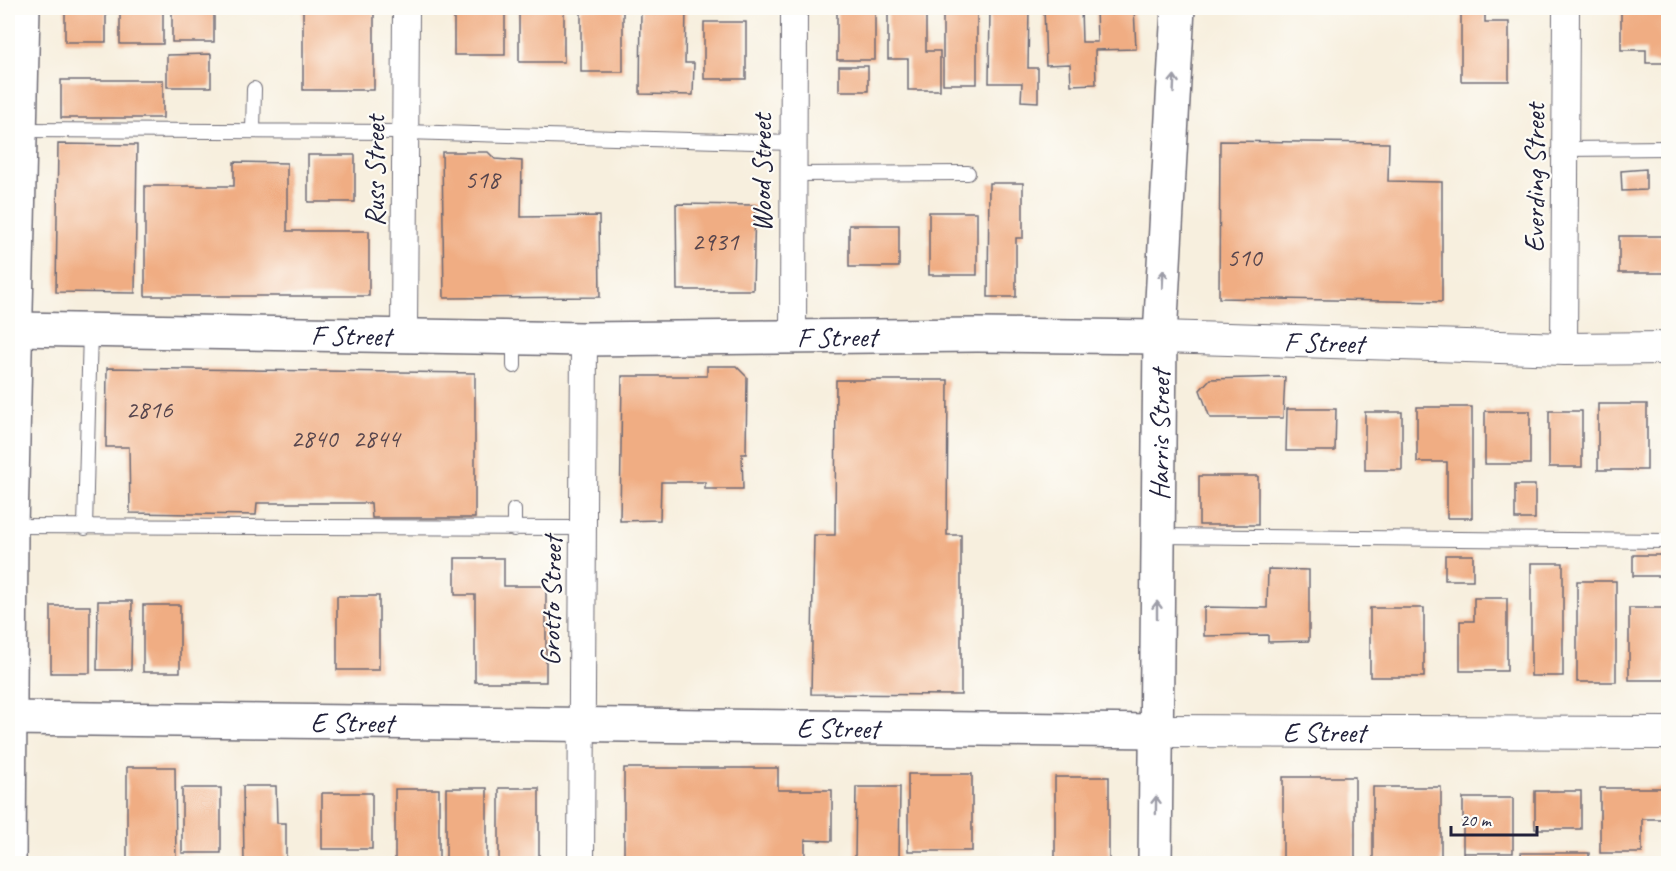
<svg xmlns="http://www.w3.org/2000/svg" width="1676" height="871" font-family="Caveat,sans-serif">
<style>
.building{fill:#f0ad83}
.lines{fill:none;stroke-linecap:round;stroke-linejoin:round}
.service-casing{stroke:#6d6a74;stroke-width:16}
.minor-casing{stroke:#6d6a74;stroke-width:28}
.tertiary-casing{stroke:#6d6a74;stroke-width:34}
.secondary-casing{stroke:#6d6a74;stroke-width:36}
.service{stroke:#fff;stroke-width:14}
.minor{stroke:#fff;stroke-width:26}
.tertiary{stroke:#fff;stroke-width:32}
.secondary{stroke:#fff;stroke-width:33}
.oneway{stroke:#9c9ca7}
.labels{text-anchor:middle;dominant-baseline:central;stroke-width:4.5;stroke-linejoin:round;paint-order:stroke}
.number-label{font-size:26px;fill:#56454d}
.street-label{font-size:28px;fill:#22223b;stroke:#fdfcf7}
</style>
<rect width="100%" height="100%" fill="#fdfcf7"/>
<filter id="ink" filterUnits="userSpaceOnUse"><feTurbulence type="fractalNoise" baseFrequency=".0167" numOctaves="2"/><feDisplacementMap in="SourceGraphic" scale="12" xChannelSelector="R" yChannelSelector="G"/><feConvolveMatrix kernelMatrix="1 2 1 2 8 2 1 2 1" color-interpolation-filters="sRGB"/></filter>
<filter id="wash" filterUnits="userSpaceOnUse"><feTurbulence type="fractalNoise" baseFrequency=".008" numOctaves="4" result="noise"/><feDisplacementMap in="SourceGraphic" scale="24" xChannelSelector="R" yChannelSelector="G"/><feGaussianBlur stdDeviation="1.35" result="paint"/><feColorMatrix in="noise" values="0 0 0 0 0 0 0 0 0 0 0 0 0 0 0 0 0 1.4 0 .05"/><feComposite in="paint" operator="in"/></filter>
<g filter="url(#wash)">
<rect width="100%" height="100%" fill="#f7efde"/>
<g id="blocks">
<path class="building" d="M65,8H106V42H65Z
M120,8H163V44H120Z
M172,8H214V42H172Z
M303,8H374V90H303Z
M454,8H505V55H454Z
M519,8H564V62H519Z
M581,8H623V72H581Z
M641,8H686L685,63H694L693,95L640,94Z
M837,8H875V60H837Z
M888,8H926V51H940V90H908V59H888Z
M943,8H977V84H943Z
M990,8H1029L1028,68H1038V102L1021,101L1022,83H989Z
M1044,8H1081L1082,42H1097L1096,8H1134L1136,49L1095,50L1096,84L1071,85L1070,64L1046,65Z
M1621,8H1668V63H1646V50H1621Z
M1461,12H1485V22H1509V81H1461Z
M704,22H746V79H704Z
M211,54V87H167V55Z
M839,66H868V91H839Z
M61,80H163V118H61Z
M1220,141L1389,143L1388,181L1442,182V302L1219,298Z
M58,144L137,145L135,293L56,292Z
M442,152H488L495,159L522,161L521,217L599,216L600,297L444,298Z
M308,155H355V202H308Z
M234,162L287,163V231H369V296H145V186H234Z
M1646,169V190L1622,191L1621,171Z
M989,183H1023V238H1016V297H988Z
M676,204L755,205L753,290H677Z
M929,212H977V275H929Z
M849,225H899V267H849Z
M1619,236H1668V273H1619Z
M707,366H736L747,377L746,454H742L743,489H705V482H661L660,520L620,521L622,376H707Z
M107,368L475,373V518H372L371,503H257L256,515L130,513L129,447H106Z
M1285,377L1283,418H1210L1200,390L1210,379Z
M836,380H948L947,535H961V695L811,694L814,535H835Z
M1598,404H1647V470H1598Z
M1417,407H1472V518H1447V462H1417Z
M1287,409H1336L1335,451H1286Z
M1485,411H1530V464H1485Z
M1549,411H1582V467H1549Z
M1365,412H1402V470H1365Z
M1199,476H1258V525H1199Z
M1515,485H1535V519H1515Z
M1445,555H1473V580H1445Z
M1633,555H1668V576H1633Z
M455,558H504V586H546V682H475V595H455Z
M1531,563H1563V676H1531Z
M1268,569L1309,570V641L1268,642V635L1204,636V607L1267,608Z
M1577,581H1616V682H1577Z
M337,596H379V670H337Z
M1474,598H1507V671H1460V621H1474Z
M98,601H132L131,670H97Z
M143,605H180V672H143Z
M51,606H90V673H51Z
M1370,608H1424V677H1370Z
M1629,608H1665V680H1629Z
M127,767H175L176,864H127Z
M624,768H778V790H832V841L805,840V864H624Z
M908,774H972V851H908Z
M1055,777H1109V861H1055Z
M1283,777H1355V864H1283Z
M243,786H276L277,823H286V864H244Z
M856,787H900L899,860H855Z
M1373,787H1441V864H1373Z
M182,788H221V853H182Z
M446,788H487V864H446Z
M499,788H539V864H499Z
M1600,788H1668V819H1642V853H1600Z
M395,789H439V864H395Z
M1535,791H1581V829H1535Z
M322,793H372V849H322Z
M1463,798H1513V853H1463Z
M1521,853H1589V864H1521Z"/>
</g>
</g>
<g filter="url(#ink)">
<use href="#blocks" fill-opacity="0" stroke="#6d6a74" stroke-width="1.5"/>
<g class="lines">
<defs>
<path id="service" d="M18,130L405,132L793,143
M253,131L254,89
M1565,149L1668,148
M793,174L968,173
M514,337V366
M514,510V529
M10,526L584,528
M85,528L90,330
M1158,536L1668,541"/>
<path id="minor" d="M404,334L406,8
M793,339L794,8
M1564,349L1566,8
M581,864L584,339"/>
<g id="tertiary">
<path id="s1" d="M1160,337L1564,349L1668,348"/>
<path id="s2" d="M1156,731L1668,733"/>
</g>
<g id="secondary">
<path id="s3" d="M17,329L584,339L977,335L1160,337"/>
<path id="s4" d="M8,718L1156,731"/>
<path d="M9,864L11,526L23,8"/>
<path id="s5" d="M1155,864L1160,337L1178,8"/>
</g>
</defs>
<use href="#service" class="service-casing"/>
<use href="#minor" class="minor-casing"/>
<use href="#tertiary" class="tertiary-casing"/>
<use href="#secondary" class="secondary-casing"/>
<use href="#service" class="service"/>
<use href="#minor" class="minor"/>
<use href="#tertiary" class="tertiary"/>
<use href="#secondary" class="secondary"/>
</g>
<defs><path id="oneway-shaft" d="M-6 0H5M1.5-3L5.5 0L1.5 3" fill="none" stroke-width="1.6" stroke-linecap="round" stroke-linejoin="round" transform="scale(1.5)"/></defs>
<g class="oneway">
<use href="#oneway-shaft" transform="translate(1174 84) rotate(-87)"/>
<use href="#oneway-shaft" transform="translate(1163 279) rotate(-87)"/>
<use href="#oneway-shaft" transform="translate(1157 610) rotate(-90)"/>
<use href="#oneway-shaft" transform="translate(1156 805) rotate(-89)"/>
</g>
</g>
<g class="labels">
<g class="number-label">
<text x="482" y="179">518</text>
<text x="715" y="241">2931</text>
<text x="1244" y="257">510</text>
<text x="149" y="409">2816</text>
<text x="314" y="438">2840</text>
<text x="376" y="438">2844</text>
</g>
<g class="street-label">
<text transform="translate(374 171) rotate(-90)">Russ Street</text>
<text transform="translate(761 173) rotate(-90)">Wood Street</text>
<text transform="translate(1534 178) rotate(-90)">Everding Street</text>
<text stroke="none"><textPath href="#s3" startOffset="334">F Street</textPath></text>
<text stroke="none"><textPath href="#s3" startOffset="820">F Street</textPath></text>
<text stroke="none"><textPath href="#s1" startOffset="164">F Street</textPath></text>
<text stroke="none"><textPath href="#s5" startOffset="429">Harris Street</textPath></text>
<text transform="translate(551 601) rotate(-89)">Grotto Street</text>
<text stroke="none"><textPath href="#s4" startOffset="344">E Street</textPath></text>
<text stroke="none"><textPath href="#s4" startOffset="830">E Street</textPath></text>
<text stroke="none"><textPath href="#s2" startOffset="168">E Street</textPath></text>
</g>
</g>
<rect width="1676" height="871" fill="none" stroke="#fdfcf7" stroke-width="30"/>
<path d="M1451 826v9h86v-9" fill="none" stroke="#22223b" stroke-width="3"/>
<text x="1460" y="826" font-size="18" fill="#22223b" stroke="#fdfcf7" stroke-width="4.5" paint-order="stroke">20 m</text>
</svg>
